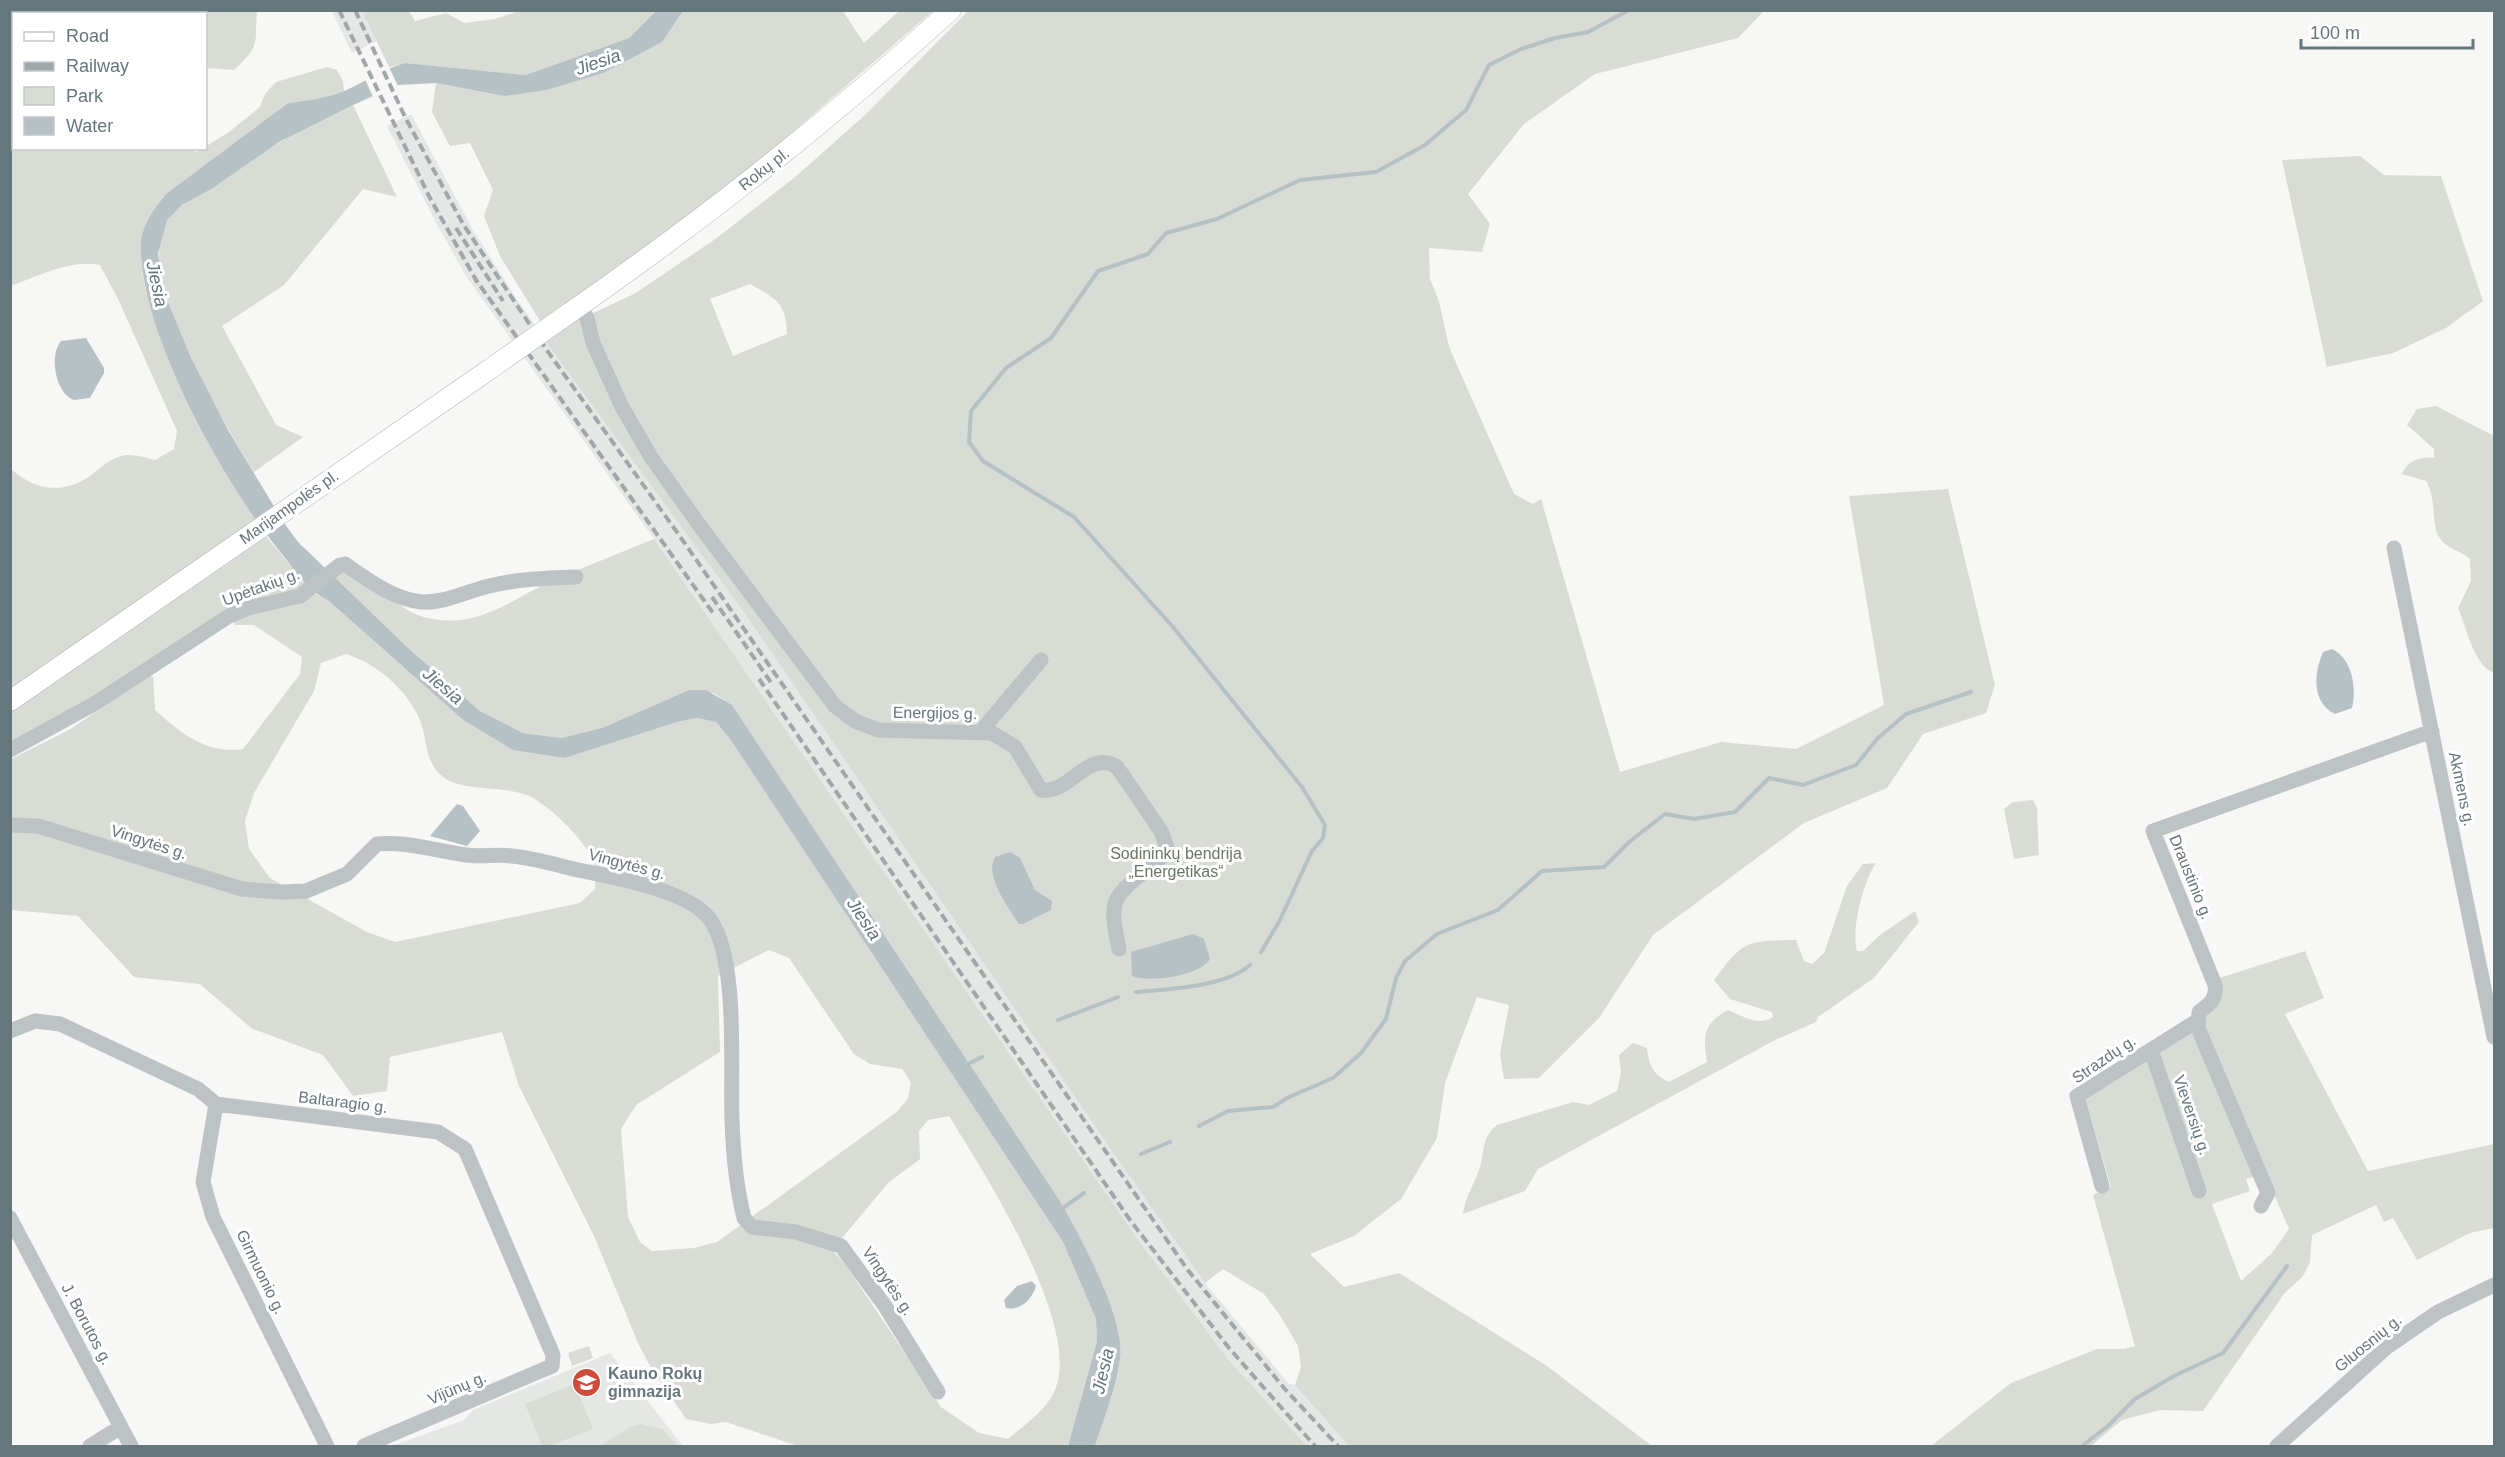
<svg xmlns="http://www.w3.org/2000/svg" width="2505" height="1457" font-family="Helvetica,sans-serif">
<style>
.built{fill:#e5e7e5}
.green{fill:#d8dcd5;fill-rule:evenodd}
.water{fill:#b5c1c4}
.pier{fill:#f7f7f5}
.lines{fill:none;stroke-linecap:round;stroke-linejoin:round}
.stream{stroke:#b5c1c4;stroke-width:4}
.major-casing{stroke:#b1b6b9;stroke-width:21}
.minor{stroke:#bdc2c4;stroke-width:15}
.major{stroke:#fff;stroke-width:20}
.rail{stroke:#9fa7aa;stroke-width:4;stroke-dasharray:9 4.5;stroke-linecap:butt}
.major-bridge-casing{stroke:#b1b6b9;stroke-width:21;stroke-linecap:butt}
.major-bridge{stroke:#fff;stroke-width:20}
.labels{text-anchor:middle;dominant-baseline:central;stroke-width:6;stroke-linejoin:round;paint-order:stroke}
.street-label{font-size:16px;fill:#66767d;stroke:#fff}
.park-label{font-size:16px;fill:#697664;stroke:#fff}
.poi-label{font-size:16px;font-weight:bold;fill:#66767d;stroke:#fff;text-anchor:start}
.water-label{font-size:18px;font-style:italic;fill:#607478;stroke:#fff}
</style>
<rect width="100%" height="100%" fill="#f7f7f5"/>
<path class="built" d="M332,11H362L377,41L352,53Z
M411,114L473,230L522,307L743,611L1116,1157L1205,1283L1289,1384L1295,1385L1349,1446H1307L1228,1359L1136,1237L654,539L466,276L435,221L387,126Z
M610,1353L683,1446H392L464,1420L473,1410Z"/>
<path class="green" d="M80,10L257,11C254,44 262,44 234,70L206,68V14L78,13Z
M362,11H409L415,21L446,13L464,23L495,19L519,11H656L629,38L526,75L405,63L389,67Z
M683,11H843L864,43L899,11H933L759,161L674,229L540,321L500,256L484,216L493,190L470,143L450,146L432,112L436,83L504,96L662,42Z
M968,11H1764L1738,38L1595,74L1524,124L1468,194L1490,224L1482,252L1429,248L1430,279L1439,301L1449,347L1514,494L1533,504L1541,499L1620,772L1721,742L1796,749L1884,705L1849,496L1948,489L1995,685L1986,713L1923,734L1887,788L1804,823L1653,935L1599,1018L1539,1078L1504,1079L1500,1054L1509,1005L1477,997L1445,1083L1437,1138L1401,1199L1354,1236L1310,1254L1344,1287L1399,1273L1547,1366L1652,1446H1349L1295,1385L1301,1367L1298,1346L1281,1317L1264,1294L1223,1269L1205,1283L1116,1157L743,611L546,342L574,322L634,294L714,240L794,178L864,116ZM750,284C776,299 786,302 787,334L733,356L710,299Z
M327,67L337,70L343,81L344,91L311,101L288,103L166,194C152,211 140,232 141,256C143,306 169,354 190,398C210,441 228,479 256,518L11,691L10,468C32,489 60,495 87,478C97,471 107,461 118,457C130,452 144,457 155,460L174,449L177,431L119,301L100,265C71,259 38,276 11,286V109L13,107L14,148H185L197,152L229,132L260,107L265,94L276,82Z
M353,105L397,197L363,189L284,285L222,326L276,425L303,437L254,472C225,424 129,271 168,219C179,204 197,197 212,188C236,174 256,155 280,142C303,128 329,117 353,105Z
M2360,156L2384,175L2441,176L2483,301L2446,328L2393,353L2327,367L2282,160Z
M2436,406L2494,436V669L2492,672C2473,663 2466,626 2458,608L2471,581L2470,559C2460,550 2446,549 2439,537C2431,525 2437,499 2426,481L2402,474C2407,461 2421,456 2434,458V449L2407,425L2417,409Z
M266,536L312,592L329,601L462,719L565,758L677,722L697,718L716,722L730,739L1063,1242L1096,1319L1097,1341L1068,1446H798L726,1422L711,1424L686,1419L650,1366L638,1343L594,1236L519,1086L502,1032L390,1057L387,1091L353,1096L323,1055L251,1028L200,984L134,977L78,916L11,910V759L69,730L149,676L153,677L155,710C180,733 208,755 243,749L300,674L302,657L254,625H235L233,619L286,606L282,595H269L252,600L68,713L11,743V712ZM346,654C376,663 406,689 419,718C429,740 422,762 446,779C461,790 507,787 527,795C548,804 586,841 594,862C597,869 595,881 595,889L580,903L395,942L367,932L270,878L249,849L245,821L254,793L314,691L321,663ZM769,950L789,958L854,1054L870,1064L902,1069L911,1082L908,1098L898,1111L717,1242L694,1248L652,1251L640,1242L628,1217L621,1129L636,1105L720,1052L718,976ZM949,1116C983,1171 1087,1332 1053,1394C1044,1412 1023,1426 1008,1439L979,1433L941,1407L845,1264L832,1250L888,1183L920,1159L919,1131L928,1120Z
M654,539L1136,1237L1228,1359L1307,1446H1095L1116,1378L1097,1274L1058,1198L731,705L714,693L689,690L602,728L561,738L523,733L480,711L407,647L333,576L338,570C369,569 393,609 424,617C475,631 508,601 552,581C586,566 620,553 654,539Z
M2033,800L2037,808L2039,855L2014,859L2004,809L2013,802Z
M1876,863C1863,882 1851,928 1857,951H1863L1880,935L1915,911L1919,922L1874,978L1818,1017L1816,1022L1775,1040L1538,1169L1525,1191L1463,1214C1465,1198 1472,1188 1478,1173C1486,1155 1479,1139 1497,1125L1573,1102L1589,1105L1617,1091L1621,1072L1619,1055L1633,1043L1647,1048C1649,1066 1653,1074 1669,1082L1707,1062C1703,1037 1702,1024 1728,1010C1743,1016 1758,1027 1773,1017L1772,1012L1730,999L1714,980C1744,940 1746,941 1796,940L1804,961L1812,964L1824,953L1847,886L1863,864Z
M2305,951L2324,998L2285,1014L2368,1171L2494,1144V1228L2470,1233L2417,1260L2393,1218L2384,1222L2376,1205L2312,1235L2310,1262L2303,1276L2284,1294L2203,1411L2160,1410L2122,1420L2091,1446H1931L2011,1383L2097,1349H2124L2135,1346L2093,1195L2111,1187L2085,1097L2193,1028L2257,1176L2246,1179L2250,1191L2212,1204L2241,1281L2272,1253L2289,1229L2202,1025C2208,1004 2231,1007 2219,978Z
M589,1346L593,1358L572,1366L568,1353Z
M575,1384L593,1429L549,1446H542L525,1404Z
M641,1424L662,1429L678,1446H600L632,1426Z"/>
<path class="water" d="M656,11H683L662,42L603,73L546,90L504,96L436,83L398,85L353,105L279,142L213,188L182,205L167,220L158,253L163,290L191,358L228,430L284,523L298,542L407,647L480,711L523,733L561,738L602,728L689,690H706L732,705L1058,1198C1079,1234 1125,1317 1120,1358C1116,1388 1104,1418 1095,1446H1068L1097,1341L1096,1319L1063,1242L730,739L716,722L697,718L677,722L565,758L513,750L462,719L329,601C306,589 297,573 281,553C226,486 146,343 141,255C139,229 151,213 166,194L288,103C307,101 326,98 344,91C365,82 383,69 405,63L526,75L629,38Z
M86,338L104,368V373L90,398L74,400C55,393 49,355 61,341Z
M2332,649C2352,658 2357,688 2352,708L2335,714C2311,702 2314,673 2323,652Z
M457,804L463,806L480,831L467,846L430,836Z
M1010,852L1020,858L1035,890L1052,901L1051,910L1023,924H1019C1009,908 984,876 995,857Z
M1193,934L1204,939L1210,959C1200,976 1149,983 1132,976L1131,952Z
M1032,1281L1036,1286C1032,1299 1021,1311 1006,1308L1004,1300L1017,1286Z"/>
<path class="pier" d="M388,65L399,88L374,99L364,77Z"/>
<g class="lines">
<path class="stream" d="M1261,952L1279,922L1312,851L1323,838L1325,825L1302,787L1173,627L1074,517L983,461L969,442L971,411L1006,368L1051,338L1098,271L1148,254L1166,233L1217,219L1300,180L1376,172L1425,145L1466,110L1489,65L1521,49L1555,38L1588,32L1629,10
M1136,992C1168,989 1226,987 1250,965
M1058,1020L1118,997
M964,1066L982,1057
M1199,1126L1228,1111L1273,1107L1289,1097L1333,1078L1361,1053L1386,1019L1396,978L1405,961L1437,934L1498,910L1542,871L1604,867L1629,842L1665,814L1694,819L1735,812L1769,778L1803,785L1856,765L1877,739L1906,714L1971,692
M1141,1154L1170,1142
M1060,1210L1084,1193
M2082,1446L2108,1426L2135,1399L2174,1376L2223,1353L2287,1266"/>
<defs>
<path id="major" d="M568,314C702,221 830,120 951,10
M10,701L490,369"/>
</defs>
<use href="#major" class="major-casing"/>
<path class="minor" d="M579,306L587,318L593,343L622,407L651,457L700,526L835,706L855,721L878,730L992,733L1015,747L1041,790C1070,795 1088,748 1117,767L1161,831L1167,847C1164,857 1157,862 1149,868C1110,899 1109,900 1119,949
M2394,548L2494,1037
M981,731L1041,660
M10,750L94,704L229,616L248,608L300,596L340,565L345,564C368,580 393,599 422,602C445,603 468,591 489,586C517,579 547,578 576,577
M10,825L38,826L242,889L281,892L306,891L347,874L377,844C407,841 436,851 466,855C481,857 497,854 512,856C534,858 557,865 578,870C613,877 687,890 709,918C739,957 730,1069 732,1119C733,1151 736,1186 744,1218L752,1227L796,1232L841,1246L885,1306L938,1392
M10,1031L35,1021L60,1024L198,1089L216,1104L438,1132L465,1149L553,1355L552,1366L364,1446
M2151,1050L2199,1191
M216,1104L203,1182L213,1217L327,1446
M2102,1186L2077,1096L2197,1021
M2261,1206L2268,1193L2198,1028L2199,1012C2210,1004 2217,999 2215,985L2153,831L2432,731
M10,1218L131,1446
M90,1446L121,1427
M2277,1446L2387,1347L2438,1312L2494,1285"/>
<use href="#major" class="major"/>
<path class="rail" d="M339,10L430,198L476,280L713,613
M355,10L405,117L463,224L546,349L679,535L1187,1269L1284,1388L1338,1446
M456,228L503,301
M712,597L772,684
M759,679L1130,1220L1229,1348L1315,1446"/>
<defs>
<path id="major-bridge" d="M490,369L568,314"/>
</defs>
<use href="#major-bridge" class="major-bridge-casing"/>
<use href="#major-bridge" class="major-bridge"/>
</g>
<defs>
<symbol id="school-disc" viewBox="-11 -11 22 22"><circle r="9.5" fill="#d14b3b" stroke="#fff"/><path d="M0-5L7-2L0 1L-7-2ZM-4 1L0 2.5L4 1V4Q0 6-4 4Z" fill="#fff"/></symbol>
</defs>
<g fill-rule="evenodd">
<use href="#school-disc" x="570" y="1366" width="33" height="33"/>
</g>
<g class="labels">
<g class="street-label">
<text transform="translate(764 169) rotate(-38)">Rokų pl.</text>
<text transform="translate(289 507) rotate(-35)">Marijampolės pl.</text>
<text transform="translate(261 587) rotate(-20)">Upėtakių g.</text>
<text transform="translate(935 713) rotate(1)">Energijos g.</text>
<text transform="translate(2462 789) rotate(78)">Akmens g.</text>
<text transform="translate(149 842) rotate(18)">Vingytės g.</text>
<text transform="translate(627 864) rotate(15)">Vingytės g.</text>
<text transform="translate(2191 877) rotate(68)">Draustinio g.</text>
<text transform="translate(2104 1059) rotate(-34)">Strazdų g.</text>
<text transform="translate(343 1102) rotate(7)">Baltaragio g.</text>
<text transform="translate(2192 1115) rotate(71)">Vieversių g.</text>
<text transform="translate(261 1272) rotate(64)">Girmuonio g.</text>
<text transform="translate(888 1281) rotate(56)">Vingytės g.</text>
<text transform="translate(87 1324) rotate(62)">J. Borutos g.</text>
<text transform="translate(2368 1343) rotate(-39)">Gluosnių g.</text>
<text transform="translate(457 1388) rotate(-23)">Vijūnų g.</text>
</g>
<g class="park-label">
<text x="1176" y="853">Sodininkų bendrija<tspan x="1176" dy="18">„Energetikas“</tspan></text>
</g>
<g class="poi-label">
<text x="608" y="1373">Kauno Rokų<tspan x="608" dy="18">gimnazija</tspan></text>
</g>
<g class="water-label">
<text transform="translate(598 62) rotate(-19)">Jiesia</text>
<text transform="translate(157 284) rotate(78)">Jiesia</text>
<text transform="translate(443 686) rotate(40)">Jiesia</text>
<text transform="translate(864 919) rotate(56)">Jiesia</text>
<text transform="translate(1103 1371) rotate(-77)">Jiesia</text>
</g>
</g>
<rect width="2505" height="1457" fill="none" stroke="#66767d" stroke-width="24"/>
<rect x="12" y="12" width="195" height="138" fill="#ffffff" stroke="#c2c8cb" stroke-width="1.5"/>
<rect x="24" y="32" width="30" height="9" fill="#ffffff" stroke="#c2c8cb" stroke-width="1.5"/>
<text x="66" y="42" font-size="18" fill="#66767d">Road</text>
<rect x="24" y="62" width="30" height="9" fill="#9fa7aa" stroke="#c2c8cb" stroke-width="1.5"/>
<text x="66" y="72" font-size="18" fill="#66767d">Railway</text>
<rect x="24" y="87" width="30" height="18" fill="#d8dcd5" stroke="#c2c8cb" stroke-width="1.5"/>
<text x="66" y="102" font-size="18" fill="#66767d">Park</text>
<rect x="24" y="117" width="30" height="18" fill="#b5c1c4" stroke="#c2c8cb" stroke-width="1.5"/>
<text x="66" y="132" font-size="18" fill="#66767d">Water</text>
<path d="M2301 39v9h172v-9" fill="none" stroke="#66767d" stroke-width="3"/>
<text x="2310" y="39" font-size="18" fill="#66767d" stroke="#ffffff" stroke-width="4.5" paint-order="stroke">100 m</text>
</svg>
